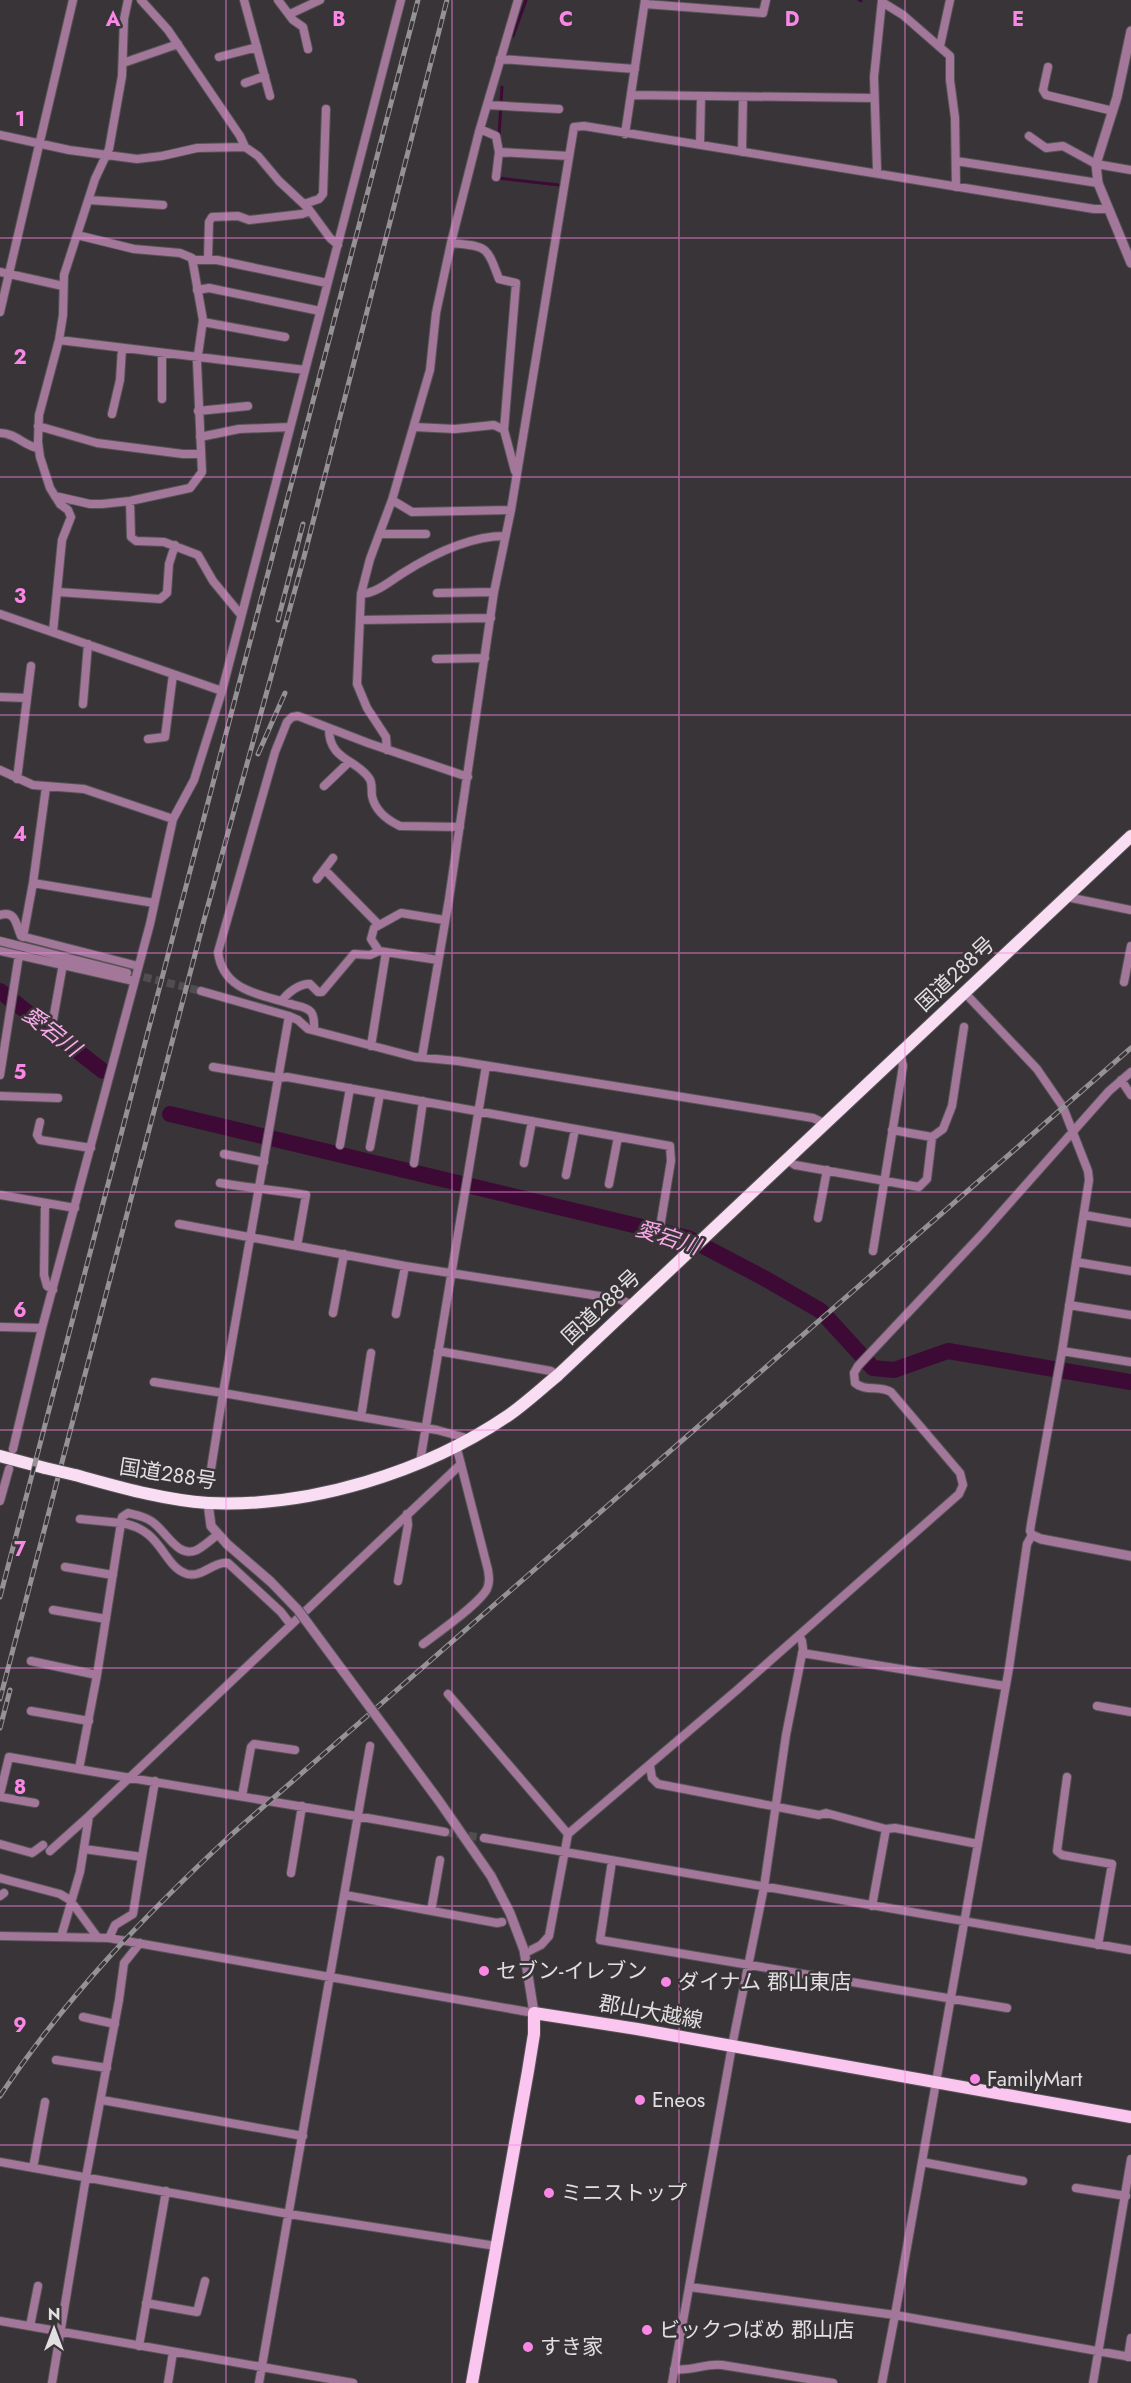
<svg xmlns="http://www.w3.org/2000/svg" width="1131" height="2383" font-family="Jost,'Noto Sans JP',sans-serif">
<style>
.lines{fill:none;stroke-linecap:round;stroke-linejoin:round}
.stream{stroke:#3d0a36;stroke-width:3}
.river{stroke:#3d0a36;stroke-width:16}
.minor-tunnel{stroke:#514e50;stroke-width:8;stroke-dasharray:8 4;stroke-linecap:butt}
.minor-casing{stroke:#565356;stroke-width:10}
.tertiary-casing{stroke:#565356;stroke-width:11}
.primary-casing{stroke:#565356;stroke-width:14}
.trunk-casing{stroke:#565356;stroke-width:14}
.minor{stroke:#a27799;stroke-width:8}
.tertiary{stroke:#a27799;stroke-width:9}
.primary{stroke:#fac5ee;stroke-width:12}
.trunk{stroke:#f9def3;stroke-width:12}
.rail-casing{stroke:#959295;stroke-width:5}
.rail{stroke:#383437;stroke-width:3;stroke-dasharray:9;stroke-linecap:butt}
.tertiary-bridge-casing{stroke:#565356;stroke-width:11;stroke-linecap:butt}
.trunk-bridge-casing{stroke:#565356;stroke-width:14;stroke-linecap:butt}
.tertiary-bridge{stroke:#a27799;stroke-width:9}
.trunk-bridge{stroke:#f9def3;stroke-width:12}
.grid{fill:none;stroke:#fa87e6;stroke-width:1.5;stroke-opacity:0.55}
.poi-dot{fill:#fa87e6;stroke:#383437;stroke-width:2}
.labels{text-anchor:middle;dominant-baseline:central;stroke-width:5;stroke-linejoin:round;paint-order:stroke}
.street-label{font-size:21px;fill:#e1dfe1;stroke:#383437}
.poi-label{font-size:21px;fill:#e1dfe1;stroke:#383437;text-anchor:start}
.water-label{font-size:22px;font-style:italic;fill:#fba9eb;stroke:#383437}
.grid-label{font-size:20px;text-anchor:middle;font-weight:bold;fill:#fa87e6;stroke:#383437;stroke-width:5;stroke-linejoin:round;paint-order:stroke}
</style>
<rect width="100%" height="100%" fill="#383437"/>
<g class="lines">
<path class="stream" d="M859,0L861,1
M513,36L526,0
M499,136L502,87
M498,178L559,185"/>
<path class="river" d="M0,991L103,1071
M170,1114L688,1238L764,1278L821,1311L873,1368L894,1370L948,1351L1131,1382"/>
<path class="minor-tunnel" d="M132,974L201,991
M445,1832L484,1838"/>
<defs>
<path id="minor" d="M141,0L168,30L240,136L245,147
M244,0L270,96
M278,0L293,20L303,27L308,49
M882,2L903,15L950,56V80L955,118L956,187
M645,4L763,13L766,0
M290,14L320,0
M940,46L950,0
M219,57L257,47
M500,59L635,69
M123,63L178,44
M1048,67L1043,90L1046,95L1113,111
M245,83L265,76
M632,95L874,98
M487,105L559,109
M480,129L496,136L499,152L569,156
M625,134L645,0
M0,135L69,150L137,159L162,156L197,148L245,147L258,156L279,181L308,208L330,238L338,245
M1029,136L1046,148L1063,146L1096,164L1131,170
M700,144L701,97
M742,152L743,98
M956,161L1098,183
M877,169L874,77L882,0
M496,177L499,152
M89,200L163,205
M304,204L319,199L323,194L326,109
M451,243C487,247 486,244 499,279L516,283L504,430
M208,259L209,222L212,217L238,216L249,220L302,214L310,211
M192,260H217L327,283
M0,272L63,286
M197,290L209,288L320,311
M0,312L73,0
M203,322L285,337
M59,340L305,370
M162,399V353
M198,411L248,406
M112,414L120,380L122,348
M38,426L97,443L183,454H201
M414,427L455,429L494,425L504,430L515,471
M0,433C16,433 24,446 38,448
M200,437L239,429L290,427
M55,496L90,504H102L130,501L190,488L202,472L197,362L203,320L192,258L180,253L134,249L77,235
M392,500L412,512L511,510
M130,501L131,537L136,541L164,542L198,555L213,581L241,615
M380,534H426
M58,592L160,599L167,593L169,564L175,545
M437,593L494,592
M361,594C377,593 390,581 403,573C433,554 469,536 505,536
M0,614L222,691
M360,620L491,618
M53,632L62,540L71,517L68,510L60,504L50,488L40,457L38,442L39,415L59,340L63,315L64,275L95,179L109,149L122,76L124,19L128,0
M436,659L485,658
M0,697L27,698
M83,704L88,644
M329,729C329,760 356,759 369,778C373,783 371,789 372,796C375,810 387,820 400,826L460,827
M148,739L165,737L173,674
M387,750L386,737L367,708L357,684L361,594L370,559L392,500L430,370L436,313L451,243L479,132L518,0
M0,770L33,785L84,789L173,819
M17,779L31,666
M324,786L348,763
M325,870L379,925
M317,879L333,858
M33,883L154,903
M1067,897L1131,910
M0,915C16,910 16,925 21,936L138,966
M23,937L33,883L46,787
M0,941L127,973
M0,951L134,981
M438,960L379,951L371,939L374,928L401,913L444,920
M1124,982L1131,946
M201,991L289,1016L298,1020L308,1029L415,1057L458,1061L813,1118L824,1123
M282,1001C287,993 300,983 310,984L318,992H322L354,954L370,955L379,951
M289,1016L223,1393L437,1430L470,1439
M53,1020L63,964
M314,1030C314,1024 315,1017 311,1012C307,1007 299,1006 294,1005C261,994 223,992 218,952L275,752L287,722L292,717L298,716L368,743L468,777
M371,1046L386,952
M422,1057L449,899L494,592L511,510L574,127L584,126L1094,209H1108
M213,1067L279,1078L287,1077L670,1146L671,1161L660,1227
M0,1075L19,955
M1121,1080L1131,1095
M0,1096L58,1098
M40,1122L37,1135L40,1140L91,1148
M892,1130L932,1137L943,1129L952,1106L964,1027
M340,1145L350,1088
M370,1147L380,1094
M224,1154L264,1162
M786,1159L795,1165L919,1187L927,1179L932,1137
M414,1163L423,1101
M524,1163L532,1121
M566,1175L575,1129
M220,1183C249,1188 277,1190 306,1195L297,1246
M609,1184L618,1137
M0,1195L75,1208
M45,1203L44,1275L47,1286L53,1290
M1084,1215L1131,1223
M818,1218L827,1170
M179,1224L405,1266L619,1299L632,1305
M873,1251L903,1066L900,1053
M1076,1262L1131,1271
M1069,1305L1131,1315
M333,1313L344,1254
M396,1314L405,1266
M0,1327L42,1328
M438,1351L551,1371L558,1375
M1062,1351L1131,1362
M154,1382L223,1393L211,1469
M361,1417L371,1353
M13,1449L42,1328L150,924L173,819L194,780L222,691L401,0
M420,1462L486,1066
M0,1501L9,1469
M80,1519L121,1523L97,1675
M217,1535C211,1540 204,1546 197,1550C177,1559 166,1530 151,1521C144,1516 136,1515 128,1513L122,1517L121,1523C163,1529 162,1566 187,1574C202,1578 214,1561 228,1563L281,1612L291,1625
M65,1567L113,1575
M398,1581L408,1525L407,1514
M53,1610L106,1619
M423,1644C439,1632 478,1605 487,1589C490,1582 489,1577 488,1570L456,1445
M802,1653L1005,1686
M31,1661L97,1675L79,1769
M448,1694L568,1834L549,1936L541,1945L525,1953
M1097,1706L1131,1712
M31,1711L89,1721
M650,1766L652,1778L658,1784L819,1815L826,1813L886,1829
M1067,1777L1057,1851L1062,1855L1112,1864L1098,1945
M0,1794L9,1757C154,1783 300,1805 445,1832
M242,1796L251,1747L254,1744L295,1750
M0,1797L35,1803
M568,1834L737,1690L959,1494L963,1485L960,1473L891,1392C879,1385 865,1392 855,1383L854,1373L858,1366L983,1233L1109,1091L1131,1072
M484,1838L1131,1950
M0,1844L32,1853L43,1845
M84,1849L142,1857L155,1781
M50,1851L89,1816
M612,1861L600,1940L1007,2008
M291,1873L302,1806
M0,1878L60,1894L70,1900L98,1938
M345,1895L497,1923L502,1922
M0,1896L4,1893
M872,1906L886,1829L895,1828L978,1844
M431,1911L440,1860
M0,1936L109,1938L534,2013
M61,1937L80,1872L89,1816L461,1464
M109,1938L115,1925L133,1914L142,1857
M83,2017L115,2024
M56,2060L107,2068
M102,2100L303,2136
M0,2162L289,2214L496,2246
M922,2162L1023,2181
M33,2168L45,2102
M1076,2188L1126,2196
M690,2287L895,2315L1009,1668L1027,1544L1032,1535L1030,1531L1031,1524L1062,1351L1089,1180L1088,1171L1063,1107L1037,1069L964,992
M146,2303L197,2312L205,2281
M0,2321L353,2383
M30,2326L38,2286
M139,2346L166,2191
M1128,2357L1131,2338
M674,2369C691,2372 705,2363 722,2365L833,2383
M52,2383L86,2177L119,2000L124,1963L140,1943
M168,2383L173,2352
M259,2383L370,1746
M672,2383L732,2046L764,1887L786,1735L803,1649L802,1641L799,1635
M882,2383L895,2315L1131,2357
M1093,2383L1131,2159"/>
<path id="tertiary" d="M1131,31L1117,97L1096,164L1098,183L1131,263
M208,1503L211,1526L227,1544
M1032,1535L1041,1539L1131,1556
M524,1950L534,2013"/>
<path id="primary" d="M472,2383L528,2071L534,2034V2013L637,2029L1131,2117"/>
<path id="trunk" d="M0,1456L45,1468
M75,1475C119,1487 163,1500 208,1503C309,1508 426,1472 509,1415C526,1403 542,1388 558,1375L1131,836"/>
</defs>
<use href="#minor" class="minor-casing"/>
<use href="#tertiary" class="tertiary-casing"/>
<use href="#primary" class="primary-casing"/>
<use href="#trunk" class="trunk-casing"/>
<use href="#minor" class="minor"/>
<use href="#tertiary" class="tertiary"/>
<use href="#primary" class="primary"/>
<use href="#trunk" class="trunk"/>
<defs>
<path id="rail" d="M278,620L303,524
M258,754L285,693
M0,1597L418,0
M0,1699L204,920L304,557L447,0
M0,1728L10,1690
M0,2096C65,1998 145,1915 231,1835L1131,1048"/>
</defs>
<use href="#rail" class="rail-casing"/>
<use href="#rail" class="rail"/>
<defs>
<path id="tertiary-bridge" d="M227,1544L271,1582L298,1610L439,1801L491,1876L510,1913L524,1950"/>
<path id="trunk-bridge" d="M45,1468L75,1475"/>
</defs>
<use href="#tertiary-bridge" class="tertiary-bridge-casing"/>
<use href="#trunk-bridge" class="trunk-bridge-casing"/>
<use href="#tertiary-bridge" class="tertiary-bridge"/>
<use href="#trunk-bridge" class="trunk-bridge"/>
</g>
<path class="grid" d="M226,0V2383M452,0V2383M679,0V2383M905,0V2383M0,238H1131M0,477H1131M0,715H1131M0,953H1131M0,1192H1131M0,1430H1131M0,1668H1131M0,1906H1131M0,2145H1131"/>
<g class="poi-dot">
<circle cx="484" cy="1971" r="6"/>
<circle cx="666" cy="1982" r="6"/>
<circle cx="975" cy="2079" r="6"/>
<circle cx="640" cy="2100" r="6"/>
<circle cx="549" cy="2193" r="6"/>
<circle cx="647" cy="2330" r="6"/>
<circle cx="528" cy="2347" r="6"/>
</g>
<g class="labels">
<g class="street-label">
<text transform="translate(955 974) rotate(-43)">国道288号</text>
<text transform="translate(601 1307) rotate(-43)">国道288号</text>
<text transform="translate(168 1474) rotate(9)">国道288号</text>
<text transform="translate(651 2012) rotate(10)">郡山大越線</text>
</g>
<g class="poi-label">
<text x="496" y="1971">セブン-イレブン</text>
<text x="678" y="1982">ダイナム 郡山東店</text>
<text x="987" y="2079">FamilyMart</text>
<text x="652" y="2100">Eneos</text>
<text x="561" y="2193">ミニストップ</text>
<text x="659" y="2330">ビックつばめ 郡山店</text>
<text x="540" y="2347">すき家</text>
</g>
<g class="water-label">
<text transform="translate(52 1031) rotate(38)">愛宕川</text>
<text transform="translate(668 1237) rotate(18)">愛宕川</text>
</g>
</g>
<g class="grid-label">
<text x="113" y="26">A</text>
<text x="339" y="26">B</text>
<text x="566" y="26">C</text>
<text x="792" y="26">D</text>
<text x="1018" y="26">E</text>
<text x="20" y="126">1</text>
<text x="20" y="364">2</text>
<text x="20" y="603">3</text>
<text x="20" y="841">4</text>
<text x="20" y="1079">5</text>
<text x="20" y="1317">6</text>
<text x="20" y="1556">7</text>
<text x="20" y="1794">8</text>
<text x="20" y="2032">9</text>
</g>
<g transform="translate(54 2329)" stroke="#383437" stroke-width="4.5" paint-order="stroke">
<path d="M0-4.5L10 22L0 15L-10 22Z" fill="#e1dfe1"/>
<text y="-9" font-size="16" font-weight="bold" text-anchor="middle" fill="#e1dfe1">N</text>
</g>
</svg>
